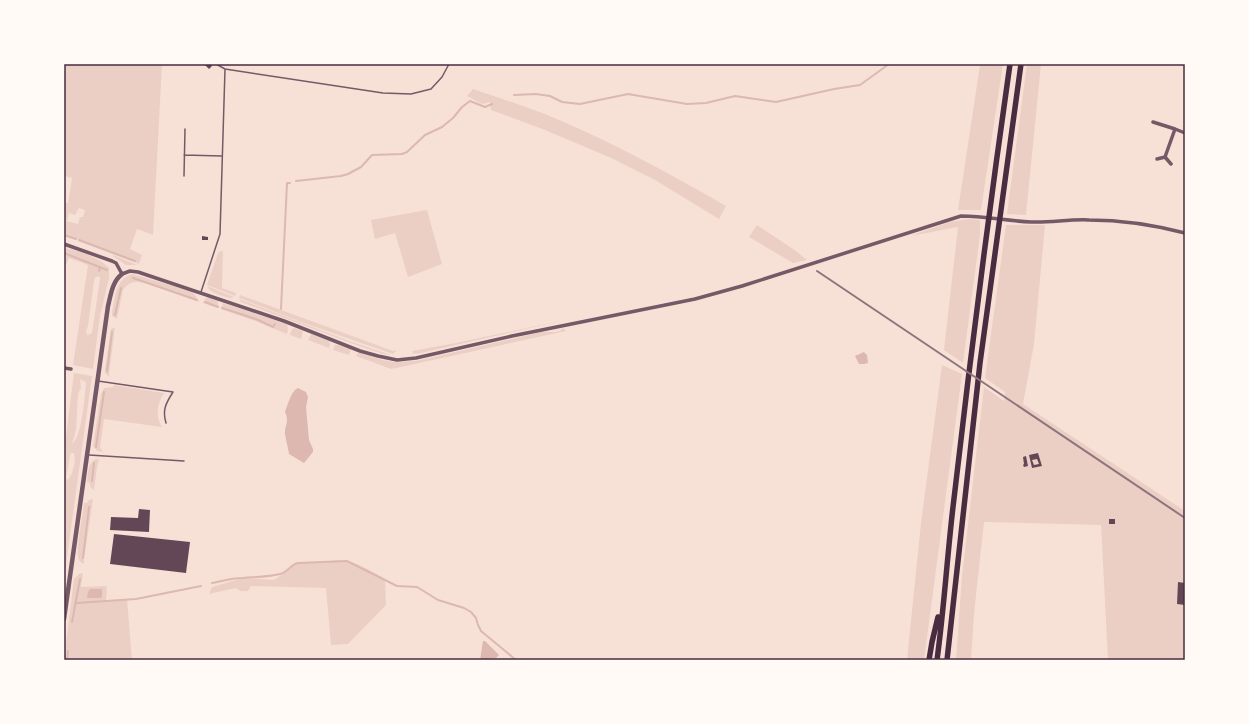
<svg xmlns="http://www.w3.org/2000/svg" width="1249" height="724" font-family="'Golos Text',sans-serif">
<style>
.green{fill:#ebcfc5;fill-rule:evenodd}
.water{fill:#dcb8b0}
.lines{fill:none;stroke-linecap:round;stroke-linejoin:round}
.stream{stroke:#dcb8b0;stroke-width:2}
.building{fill:#644757;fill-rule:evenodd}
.service{stroke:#755966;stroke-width:1.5}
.minor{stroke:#755966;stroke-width:3.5}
.tertiary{stroke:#755966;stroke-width:4.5}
.trunk{stroke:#4a2c40;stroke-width:5.5}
.rail{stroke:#8f747c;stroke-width:2}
.neatline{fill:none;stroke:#4a2c40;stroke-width:1.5}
</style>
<rect width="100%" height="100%" fill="#f7e1d7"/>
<path class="green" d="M64,64H162L153,235L137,229L130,249L142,255L139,264L78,241V239H76V240L64,236V203H68L72,178L64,176ZM79,208L85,210L83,217H80L78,224L67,221L69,213L75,215Z
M988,64H1003L981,210H958L980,65L987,66Z
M1027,64H1041L1026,215L1007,214Z
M473,89C497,97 521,105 545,114C608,140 667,172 726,206L719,219L655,180L611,158L545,130L491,110L490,102L482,104L467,96Z
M427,210L442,264L408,277L395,233L375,239L371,220Z
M968,219L980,220V235L963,363L944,350L958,227L910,236L950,222Z
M757,225L796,251L807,260L793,263L749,237Z
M1006,225H1045L1034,344L1023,404L1185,511V660H1108L1101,525L984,522L974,614L971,660H956L962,576L984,387L1004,401L1005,392L985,378Z
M64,248C78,250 100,258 109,268V278L100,316L93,369L73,365L88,265L69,258L65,267L64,266ZM99,276L100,279L92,333L87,335L86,331L88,326L94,281L95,278Z
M221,251H223L222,288L236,293L235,296L207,285L218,253Z
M113,255L137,265H126L113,256Z
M132,274L191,291L195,295L199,302L145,283C136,281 129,281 123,290L117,319L112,316V312C116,296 115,280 132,274Z
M207,286L234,297L230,298C223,296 211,294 207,286Z
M240,295L393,351L396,350V351L393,354L390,353L301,322L239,298Z
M208,297L218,301V308L203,303L205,299Z
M239,299L352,342L391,355L383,354L359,346L241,302Z
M223,303L287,324L288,329L287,334L258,322L221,309Z
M565,320L421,353L413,354L412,351L456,343Z
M115,327L109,374V377L105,373V369L111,329Z
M294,328L303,331L301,339L290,335L291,331Z
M563,328L566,331L396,368L391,369L356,356L358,353H360L383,360L394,362L416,361L541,332H553L560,331Z
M311,334L329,341L330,344L329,348L308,340Z
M335,345H340L351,349L349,355L333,350Z
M942,365L962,374L924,660H907L921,523Z
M74,373L92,376L64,579V452ZM80,379L86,382C85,395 82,437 72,444L76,430L78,394L81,388ZM71,451V453H74C76,462 73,473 68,480L66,478Z
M114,385L164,393C157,404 155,416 162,427L104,419L100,447L103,452L97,451L93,446L101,394L104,388L113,387Z
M97,459H99L97,467L94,490L91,488L89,482H87C88,474 88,461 97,459Z
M93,499L84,559V564C80,562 79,561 78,557C76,547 83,515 84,503H87L89,500Z
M341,560C357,562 371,571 385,579L386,605L348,644L331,645L326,588L251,586L248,591H240L236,588L209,594L212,587L243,578L274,580L287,571L293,564Z
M83,573L81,587L107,586L106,601L127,599L132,660H64L74,579L79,574Z"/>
<path class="water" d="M864,352L867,355L868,363L864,364H859L855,356Z
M298,388L306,392L308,397L306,407L309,440L313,449V452L304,463L289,454C288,447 286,441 285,434C284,426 290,422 285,412C288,404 291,391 298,388Z
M90,589H102V596L101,598H87L88,592Z
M483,641H485L499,655L496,658L480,660Z"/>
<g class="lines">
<path class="stream" d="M514,95L536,94L550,96L562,102L580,104L628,94L687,104L706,103L735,96L776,102L834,89L860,85L889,64
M296,181L341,176L348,174L361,167L372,155L402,154L407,152L425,135L442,127L453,118L462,107L470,101L485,107L492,104
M64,235L76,239
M79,240L135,261
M64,253L107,270
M99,271L100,267
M133,278L197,300
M205,302L218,307
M222,308L256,319L273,327L275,324
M281,309L287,183H290
M115,315L121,288
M107,371L112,332
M96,447L104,392
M92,481L94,463
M83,558L89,507
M212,583C222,581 232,578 243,578C255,577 268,577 280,574C288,572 291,564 298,563L347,561L397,586L417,587L438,600L464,608L471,612L476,618L478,625L481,631L516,660
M76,603L136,599L201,586
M72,622L80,579
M67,660L68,651"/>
</g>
<path class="building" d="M207,64H210L212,66L209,69L205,65Z
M202,236L208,237V240H202Z
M1038,453L1042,466L1032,468L1029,455ZM1037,459L1039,464L1034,465L1032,460Z
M1026,456L1028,466L1024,467L1023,465L1024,464L1023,457Z
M139,509L150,510L149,532L110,530L111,517L138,518Z
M1109,519H1115V524H1109Z
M114,534L190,542L186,573L110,564Z
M1178,582L1185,583V605L1177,604Z"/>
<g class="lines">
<path class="service" d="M216,64L225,69
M184,155L222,156
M184,176L185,129
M201,292L220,234L225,69L383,93L411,94L431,89L442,77L449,64
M98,381L173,392C166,403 162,410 166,423
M89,455L184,461"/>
<path class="minor" d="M1153,122L1175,129
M1165,157L1171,164
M1157,159L1165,157L1175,129L1185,133
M64,244L112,261L116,263L122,274L130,271L138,272L284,321L360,351L378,356L397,360L416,358L512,336L695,299L742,286L961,216C985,216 1007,221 1031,222C1050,223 1069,219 1089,220C1121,220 1154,225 1185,233
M64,368L71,369"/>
<path class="tertiary" d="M64,619L108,306C111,294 112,282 122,274"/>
<path class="trunk" d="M929,660L932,642L938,617
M937,660C944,609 947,558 953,507C970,359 989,211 1010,64
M947,660L980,363L1021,64"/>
<path class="rail" d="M817,271L1185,518"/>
</g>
<rect width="1249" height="724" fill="none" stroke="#fffaf5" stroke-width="130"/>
<rect x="65" y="65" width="1119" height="594" class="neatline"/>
</svg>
